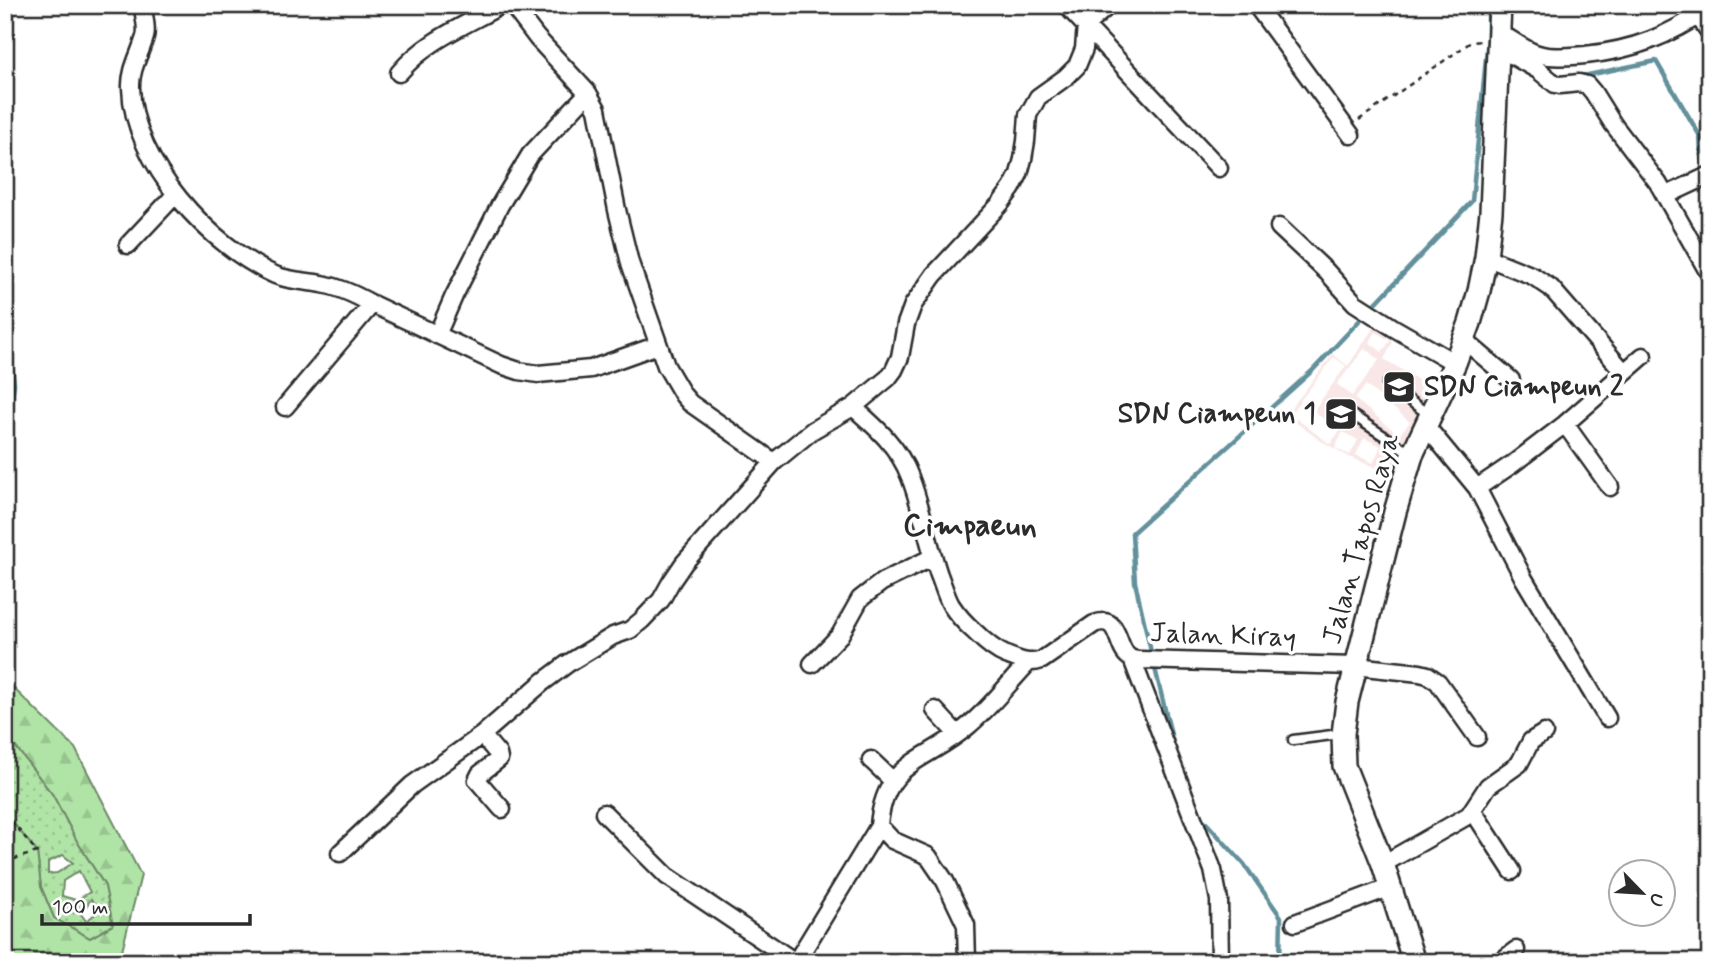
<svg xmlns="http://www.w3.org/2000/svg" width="1715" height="967" font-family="Mynerve,sans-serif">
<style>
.built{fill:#f8e7e6;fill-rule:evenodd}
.grass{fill:url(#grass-dots);stroke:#6e8868;stroke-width:2;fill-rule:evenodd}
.forest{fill:url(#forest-firs);stroke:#6e8868;stroke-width:2}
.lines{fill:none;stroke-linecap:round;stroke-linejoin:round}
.stream{stroke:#62909b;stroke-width:4.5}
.service-casing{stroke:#2b2b2b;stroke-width:13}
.minor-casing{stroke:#2b2b2b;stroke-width:21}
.secondary-casing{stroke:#2b2b2b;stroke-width:26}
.path{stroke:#2b2b2b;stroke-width:2.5;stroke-dasharray:5 5;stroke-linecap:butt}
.service{stroke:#fff;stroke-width:8}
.minor{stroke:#fff;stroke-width:16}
.secondary{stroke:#fff;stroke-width:21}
.labels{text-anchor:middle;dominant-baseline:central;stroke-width:7;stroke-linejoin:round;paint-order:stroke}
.poi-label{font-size:28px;font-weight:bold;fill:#2b2b2b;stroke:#fff;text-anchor:start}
.street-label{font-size:28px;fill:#2b2b2b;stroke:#fff}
.quarter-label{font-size:32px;font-weight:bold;fill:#2b2b2b;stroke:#fff}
</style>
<defs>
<pattern id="grass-dots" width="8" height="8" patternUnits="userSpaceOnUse" patternTransform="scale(1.75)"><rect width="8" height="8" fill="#b0e4a6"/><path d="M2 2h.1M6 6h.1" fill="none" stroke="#98c48f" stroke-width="1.8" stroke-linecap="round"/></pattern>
<pattern id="forest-firs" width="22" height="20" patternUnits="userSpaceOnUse" patternTransform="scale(1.75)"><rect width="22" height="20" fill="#b0e4a6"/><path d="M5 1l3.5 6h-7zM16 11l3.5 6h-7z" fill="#98c48f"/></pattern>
</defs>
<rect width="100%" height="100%" fill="#fff"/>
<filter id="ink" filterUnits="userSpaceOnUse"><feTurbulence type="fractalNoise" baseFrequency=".0143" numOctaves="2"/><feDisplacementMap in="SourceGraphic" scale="14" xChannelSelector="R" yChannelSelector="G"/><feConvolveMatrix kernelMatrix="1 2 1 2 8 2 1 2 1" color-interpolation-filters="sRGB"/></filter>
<g filter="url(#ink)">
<path class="built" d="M1374,327L1393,342L1384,359L1433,389L1395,475L1349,457L1318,439L1286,415L1333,354L1348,366ZM1376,332L1390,341L1382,352L1369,342ZM1365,348L1379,360L1352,396L1337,384ZM1334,357L1346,366L1313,411L1340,431L1330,444L1290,414ZM1366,385L1410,422L1399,435L1355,399ZM1343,432L1358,440L1350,455L1335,448ZM1364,438L1381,446L1373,463L1356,455Z"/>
<path class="grass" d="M5,733L53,795L77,841L105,886L113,925L90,938L54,918L41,887L37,852L5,813ZM63,855L73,863L57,873L48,874V862ZM79,871L90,892L76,900L62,896L63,881ZM91,899L98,907L94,915L86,921L81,914Z"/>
<path class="forest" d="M5,315L14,384L5,437Z
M5,680L75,748L141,875L119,962H5V892L11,886L5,833V813L37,852L41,887L54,918L90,938L113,925L105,886L77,841L53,795L5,733Z"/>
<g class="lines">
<path class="stream" d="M1549,70L1561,77L1588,75L1656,61L1700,136L1701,153
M5,315L14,384L5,437
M1152,656L1135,582L1132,533L1312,371L1472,201L1488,38V5
M1154,664L1174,747
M1198,814L1244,864L1281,917L1280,962"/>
<defs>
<path id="service" d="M1387,384L1428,414
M1343,409L1410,453
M1293,740L1340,734"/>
<path id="minor" d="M143,5C143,15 148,28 145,37C140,54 130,70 131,88C133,163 210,246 275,275C289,281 307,281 322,284C340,287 356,295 372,304
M512,5L537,38L588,93L597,109L617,210L630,263L666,366L683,395L690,403L774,462
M1066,5L1219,168
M1256,5L1351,135
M1698,16L1710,33
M1500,33C1513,40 1528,53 1542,55C1556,58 1572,56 1585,55C1635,50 1668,36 1710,8
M1499,48L1538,70L1555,84L1560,85L1579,83L1587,85L1593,92L1613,124L1658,183L1710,275
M399,73C427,40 464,26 501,5
M1665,196L1710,175
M1279,227L1327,272L1355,303L1394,328L1455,363
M128,245L175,195
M1486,257L1533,276L1551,288L1624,372
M437,335L454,296L500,205L530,155L588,93
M1464,340L1511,380
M285,407L372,304L501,365L519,371L538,374L591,369L658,345
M853,407C876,427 899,447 910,477C922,508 928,543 939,575C943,585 946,596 951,605C958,616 967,625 976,633C985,642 994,650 1006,655C1019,660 1029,665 1042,660L1094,624C1121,614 1115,647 1129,657C1131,659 1137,660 1140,660L1355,666L1420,673L1428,675L1438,682L1477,737
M1565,424L1610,487
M1426,426L1477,488L1524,579L1607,718
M1477,488L1514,463L1565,424L1643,356
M1132,659L1213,870L1219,900L1220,962
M812,664L840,635L860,599L882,582L933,557
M935,710L957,734
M482,735L498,754L499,759L480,774L477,780L502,809
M871,760L893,781
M1473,811L1512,871
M604,813L667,876L795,962
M879,826L892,840L928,856L945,881L966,925L967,962
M340,853L412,785L482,735L543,682L567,664L613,636L630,630L642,620L661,600L671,582L684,563L774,462L813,430L853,407L888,378L894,370L900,357L906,324L913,305L934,275L1001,203L1012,188L1019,174L1023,159L1026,141L1028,115L1038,97L1066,77L1077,66L1084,49L1086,25L1109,5
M1383,864L1469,815L1488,786L1519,764L1531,741L1544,733
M1295,923L1391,887
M796,962L879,826C884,760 927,762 968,726C990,708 1008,684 1028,663
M1500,962L1516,950"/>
<path id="secondary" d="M1414,962L1383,864L1344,766L1343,734L1347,702L1395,512L1412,455L1455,363L1470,323L1479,291L1486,257L1491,212L1500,5"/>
</defs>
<use href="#service" class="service-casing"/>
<use href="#minor" class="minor-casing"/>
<use href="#secondary" class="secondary-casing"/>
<path class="path" d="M1359,120L1471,42L1482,41
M5,813L37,852L8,861L11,886L5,892"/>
<use href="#service" class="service"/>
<use href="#minor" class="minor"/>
<use href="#secondary" class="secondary"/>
</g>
</g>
<defs>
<symbol id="school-square" viewBox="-11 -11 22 22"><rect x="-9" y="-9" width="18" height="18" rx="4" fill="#2b2b2b" stroke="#fff"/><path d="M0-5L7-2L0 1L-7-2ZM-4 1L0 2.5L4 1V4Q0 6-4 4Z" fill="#fff"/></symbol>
</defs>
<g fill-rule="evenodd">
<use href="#school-square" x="1380" y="368" width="38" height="38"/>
<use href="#school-square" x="1322" y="395" width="38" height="38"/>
</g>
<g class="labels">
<g class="poi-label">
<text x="1424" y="387">SDN Ciampeun 2</text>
<text x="1316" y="414" text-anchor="end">SDN Ciampeun 1</text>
</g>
<g class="street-label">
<text transform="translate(1362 539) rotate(-74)">Jalan Tapos Raya</text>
<text transform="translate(1223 636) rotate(2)">Jalan Kiray</text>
</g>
<g class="quarter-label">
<text x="970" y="526">Cimpaeun</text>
</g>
</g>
<rect width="1715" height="967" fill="none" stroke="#fff" stroke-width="28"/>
<rect x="14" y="14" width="1687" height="939" fill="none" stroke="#2b2b2b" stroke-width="2.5" filter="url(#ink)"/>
<g transform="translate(1642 893) rotate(115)"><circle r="33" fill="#ffffff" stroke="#aaaaaa" stroke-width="2"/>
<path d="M0-5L12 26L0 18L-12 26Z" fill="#2b2b2b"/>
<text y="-10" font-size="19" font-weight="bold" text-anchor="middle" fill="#2b2b2b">U</text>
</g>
<path d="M42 914v10h208v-10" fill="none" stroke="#2b2b2b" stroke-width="3.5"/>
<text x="52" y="914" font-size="21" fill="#2b2b2b" stroke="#ffffff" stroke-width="5" paint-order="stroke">100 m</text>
</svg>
